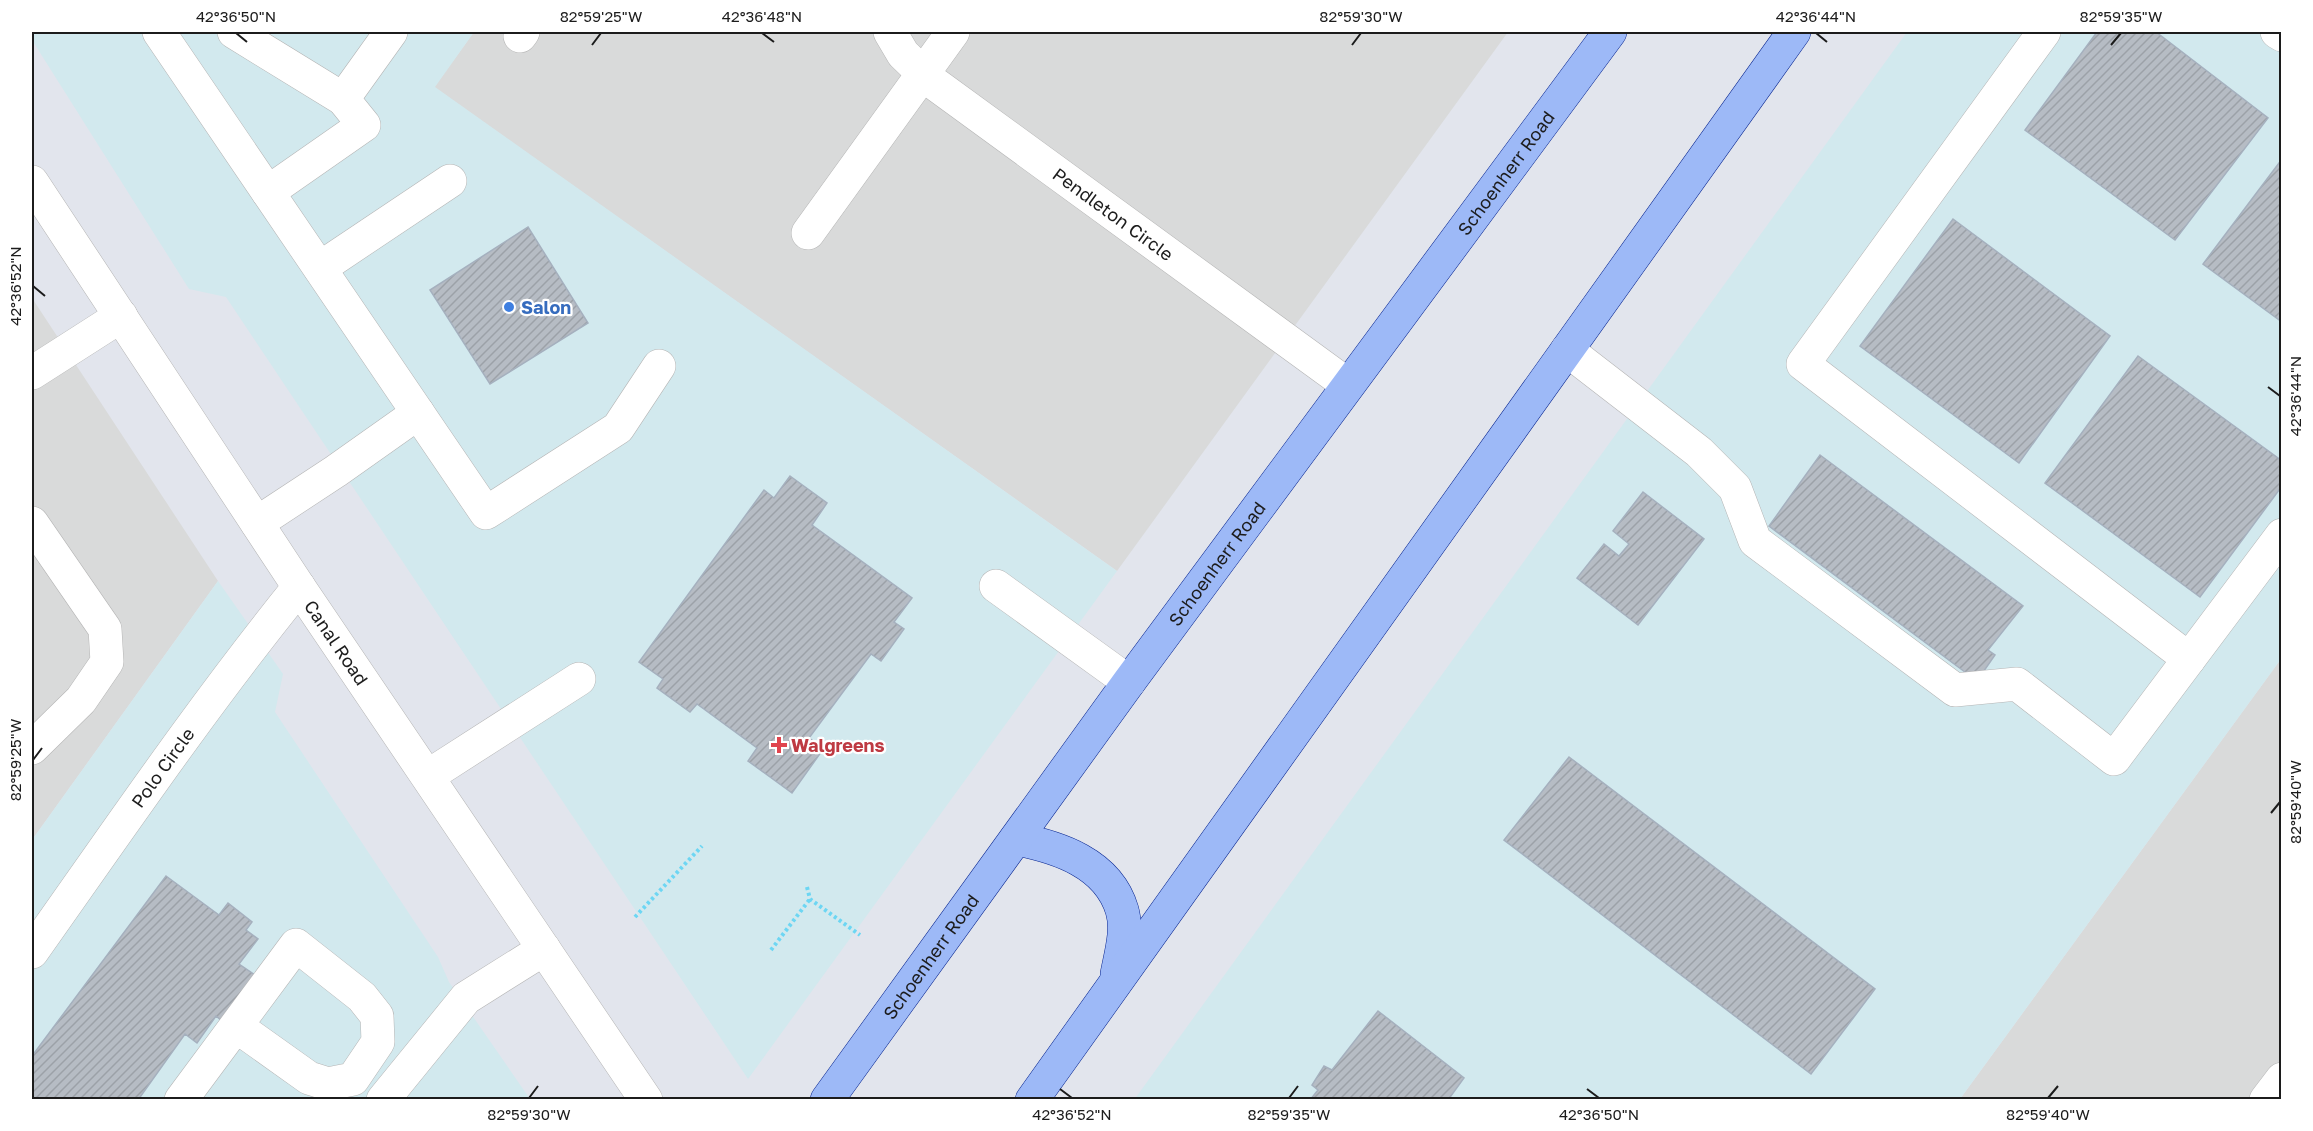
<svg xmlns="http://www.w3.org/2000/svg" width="2313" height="1131" font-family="'Golos Text',sans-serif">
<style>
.residential{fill:#d9dada}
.commercial{fill:#d2e9ee}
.building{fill:url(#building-hatch);stroke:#a5b0be;stroke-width:1.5}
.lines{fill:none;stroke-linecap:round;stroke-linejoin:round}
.minor-casing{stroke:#b5b5b5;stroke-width:34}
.major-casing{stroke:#06238e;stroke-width:34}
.path{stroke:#6dd6f3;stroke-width:4;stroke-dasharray:3 3;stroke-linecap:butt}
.minor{stroke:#fff;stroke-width:33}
.major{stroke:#9db9f7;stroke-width:33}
.ticks{fill:none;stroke:#1c1c1c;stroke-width:2}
.shop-dot{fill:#3f7fe0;stroke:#fff;stroke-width:2}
.health-dot{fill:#e0444e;stroke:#fff;stroke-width:2}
.labels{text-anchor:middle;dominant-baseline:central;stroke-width:4.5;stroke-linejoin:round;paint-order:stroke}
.street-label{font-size:18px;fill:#1c1c1c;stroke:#fff}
.shop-label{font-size:18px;font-weight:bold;fill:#366cbe;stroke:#fff;text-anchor:start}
.health-label{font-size:18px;font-weight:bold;fill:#be3a42;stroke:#fff;text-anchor:start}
.neatline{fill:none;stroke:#1c1c1c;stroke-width:2}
.ticks-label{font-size:15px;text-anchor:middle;fill:#1c1c1c}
</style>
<defs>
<pattern id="building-hatch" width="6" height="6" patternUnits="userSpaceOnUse" patternTransform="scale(1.5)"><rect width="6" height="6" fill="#b6bcc4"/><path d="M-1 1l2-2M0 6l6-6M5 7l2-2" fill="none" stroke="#9ca1a8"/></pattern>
</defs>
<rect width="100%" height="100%" fill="#e2e5ed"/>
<path class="residential" d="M474,32H1508L1117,571L434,87Z
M32,298L218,581L32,840Z
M2281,659V1099H1960Z"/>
<path class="commercial" d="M32,32H474L435,87L1117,571L748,1079L226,297L189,289L32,40Z
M1907,32H2281V659L1960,1099L1134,1100Z
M218,581L283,674L275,712L438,957L449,982L530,1099L32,1100V840Z"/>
<path class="building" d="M2097,32H2156L2268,118L2175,240L2025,130Z
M2282,159V322L2203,264Z
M1953,219L2110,336L2019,463L1860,346Z
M528,227L588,323L490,384L430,290Z
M2138,356L2282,461V486L2200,597L2045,483Z
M1820,455L2023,606L1988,650L1995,655L1977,681L1769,526Z
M790,476L827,503L812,525L912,598L894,622L904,629L881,661L871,654L809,738L824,748L792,793L748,761L757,748L697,704L690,712L657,688L663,679L639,662L764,490L774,498Z
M1643,492L1704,539L1638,625L1577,578L1604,544L1619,556L1629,544L1613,531Z
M1569,757L1875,989L1811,1074L1504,840Z
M166,876L219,915L228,903L252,922L246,930L258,939L239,964L255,975L222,1021L216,1016L197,1043L185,1034L138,1100H32V1056Z
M1378,1011L1464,1078L1448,1100H1310L1318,1090L1312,1085L1324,1066L1332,1070Z"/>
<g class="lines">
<defs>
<g id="minor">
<path d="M159,32L486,513L618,428L659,366"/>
<path d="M234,32L343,99"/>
<path id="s1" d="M890,32L903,54L931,81L1348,385"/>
<path d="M2044,32L1803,364L2189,659L2282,535"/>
<path d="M2277,32L2282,35"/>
<path d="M520,36L523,32"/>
<path id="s2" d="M32,182L299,587L646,1100"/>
<path d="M268,192L364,125L343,99L391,32"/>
<path d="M808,233L953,32"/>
<path d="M320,268L450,181"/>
<path d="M1567,350L1699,452L1735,488L1755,541L1955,690L2017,684L2114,759L2189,659"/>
<path d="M32,373L121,316"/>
<path d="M32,523L105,629L107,662L81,700L32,748"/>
<path d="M257,523L336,471L418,413"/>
<path d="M996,586L1129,682"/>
<path d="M428,776L579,679"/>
<path id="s3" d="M32,952C119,829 204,704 299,587"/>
<path d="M181,1100L296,945L362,997L377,1016L378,1042L353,1079L328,1084L309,1078L236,1026"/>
<path d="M383,1100L466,998L544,949"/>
<path d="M2266,1100L2282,1079"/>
</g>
<g id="major">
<path d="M1016,839C1058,847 1108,863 1122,910C1128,930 1121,953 1117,974"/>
<path id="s4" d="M827,1100L1129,682L1610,32"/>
<path d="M1032,1100L1794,32"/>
</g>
</defs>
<use href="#minor" class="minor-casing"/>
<use href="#major" class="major-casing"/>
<path class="path" d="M807,887L810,899L860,935
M635,917L702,846
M771,950L810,899"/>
<use href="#minor" class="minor"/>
<use href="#major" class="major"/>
</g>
<path class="ticks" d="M236,33L247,42M762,33L774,42M1816,33L1827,42M592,45L601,33M1352,45L1361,33M2111,45L2121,33M33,286L45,296M2268,387L2280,396M33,760L42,748M2271,813L2280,802M1060,1089L1072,1098M1587,1089L1599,1098M529,1098L538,1086M1289,1098L1298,1086M2048,1098L2058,1086"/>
<circle class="shop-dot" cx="509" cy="307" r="6"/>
<path class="health-dot" d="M776 736h6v6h6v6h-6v6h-6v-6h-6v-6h6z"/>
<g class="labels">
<g class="street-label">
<text stroke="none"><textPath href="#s4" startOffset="1149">Schoenherr Road</textPath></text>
<text stroke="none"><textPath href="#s1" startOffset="290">Pendleton Circle</textPath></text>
<text stroke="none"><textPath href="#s4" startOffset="663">Schoenherr Road</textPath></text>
<text stroke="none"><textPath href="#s2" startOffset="552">Canal Road</textPath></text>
<text stroke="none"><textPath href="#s3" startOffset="226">Polo Circle</textPath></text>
<text stroke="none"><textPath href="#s4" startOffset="177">Schoenherr Road</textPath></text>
</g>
<g class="shop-label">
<text x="521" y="307">Salon</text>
</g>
<g class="health-label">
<text x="791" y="745">Walgreens</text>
</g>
</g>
<rect width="2313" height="1131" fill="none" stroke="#ffffff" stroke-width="66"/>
<rect x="33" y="33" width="2247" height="1065" class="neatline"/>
<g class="ticks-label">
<text x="236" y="22">42°36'50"N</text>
<text x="601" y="22">82°59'25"W</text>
<text x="762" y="22">42°36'48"N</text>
<text x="1361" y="22">82°59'30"W</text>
<text x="1816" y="22">42°36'44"N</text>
<text x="2121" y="22">82°59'35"W</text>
<text transform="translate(16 286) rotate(-90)" y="5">42°36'52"N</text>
<text transform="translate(2296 396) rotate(-90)" y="5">42°36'44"N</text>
<text transform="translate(16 760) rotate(-90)" y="5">82°59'25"W</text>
<text transform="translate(2296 802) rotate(-90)" y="5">82°59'40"W</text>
<text x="529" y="1120">82°59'30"W</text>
<text x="1072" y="1120">42°36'52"N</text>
<text x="1289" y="1120">82°59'35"W</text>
<text x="1599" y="1120">42°36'50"N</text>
<text x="2048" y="1120">82°59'40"W</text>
</g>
</svg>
